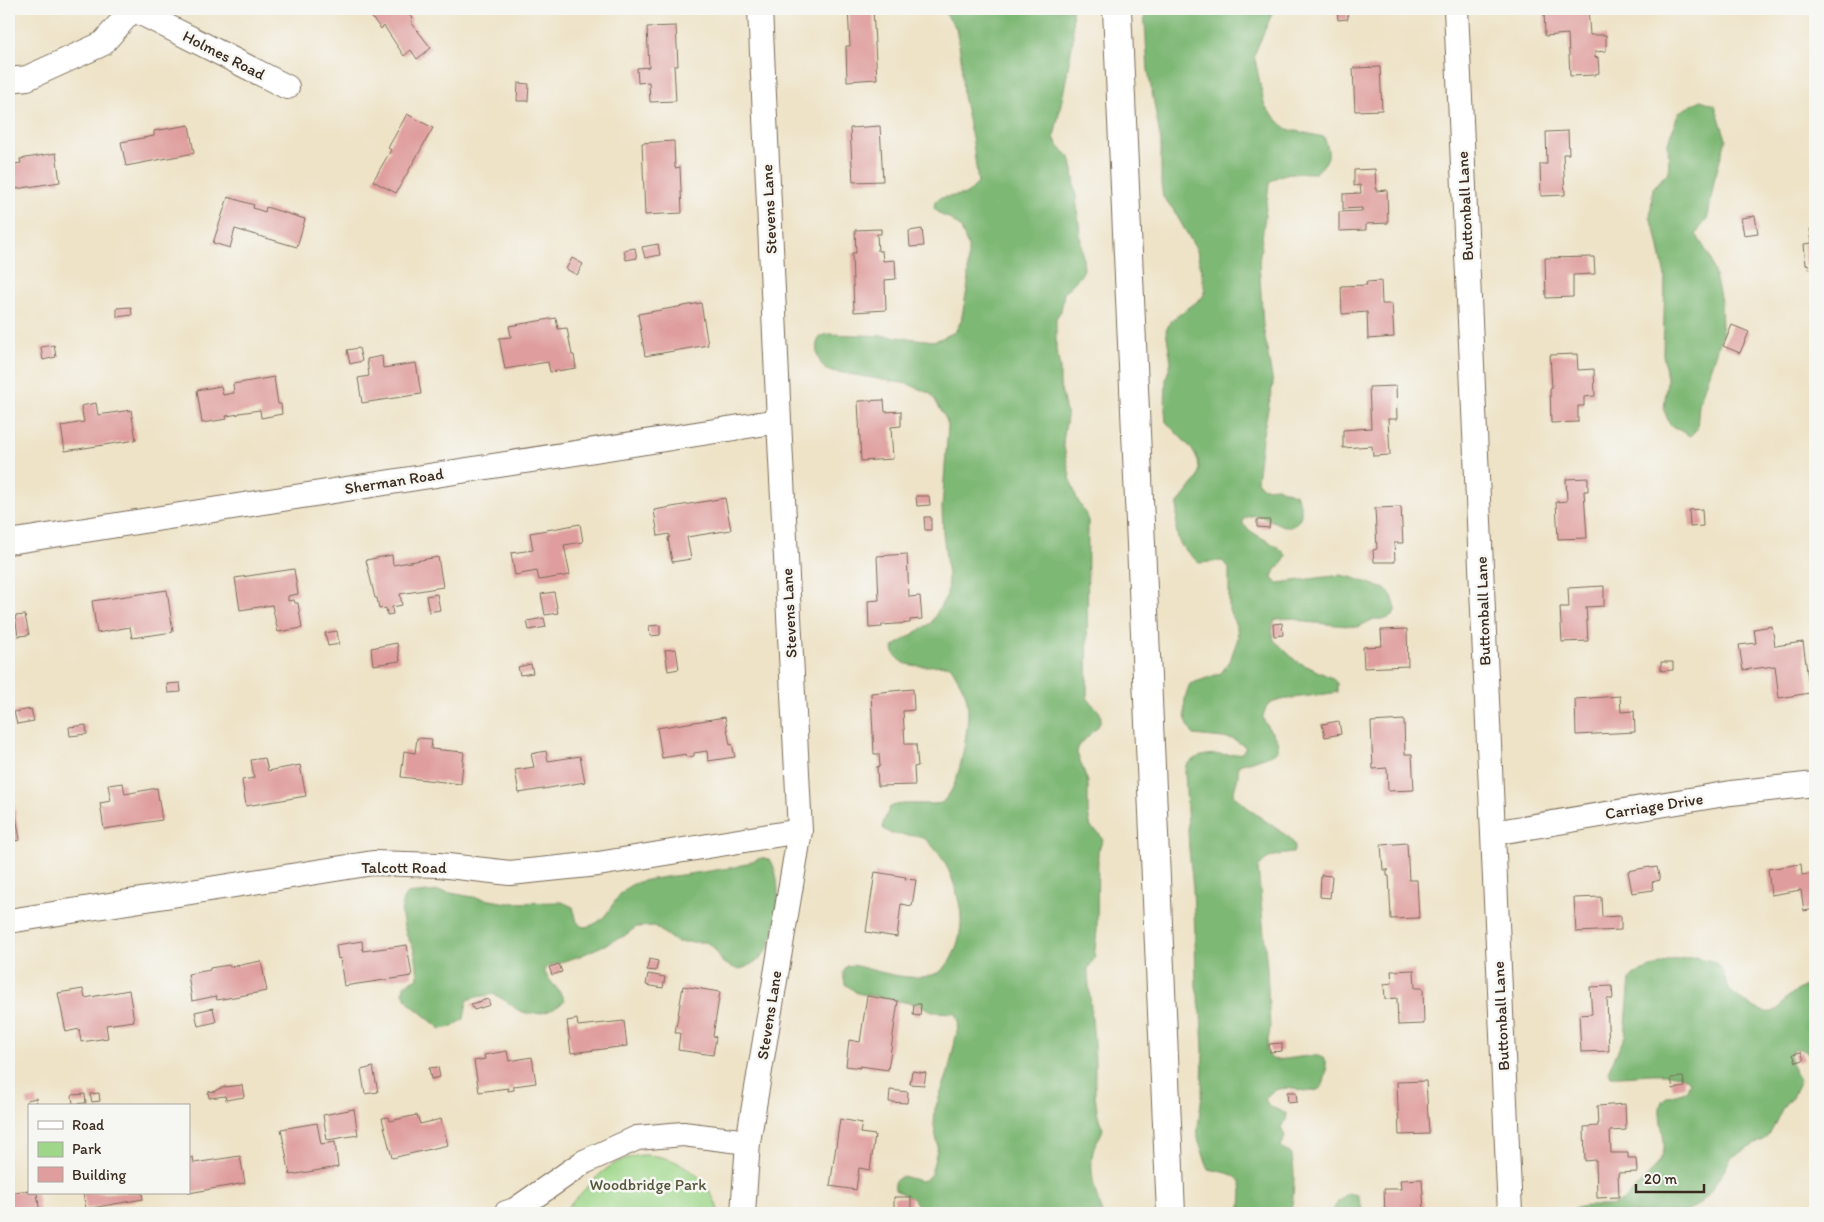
<svg xmlns="http://www.w3.org/2000/svg" width="1824" height="1222" font-family="Itim,sans-serif">
<style>
.green{fill:#9ed789;stroke:#6c8054}
.forest{fill:#7eb875;stroke:#5c714a}
.building{fill:#df9e9d}
.lines{fill:none;stroke-linecap:round;stroke-linejoin:round}
.minor-casing{stroke:#7a6b59;stroke-width:26}
.major-casing{stroke:#7a6b59;stroke-width:30}
.minor{stroke:#fff;stroke-width:24}
.major{stroke:#fff;stroke-width:28}
.labels{text-anchor:middle;dominant-baseline:central;stroke-width:5;stroke-linejoin:round;paint-order:stroke}
.street-label{font-size:16px;fill:#3b2a1e;stroke:#f6f6f2}
.park-label{font-size:16px;fill:#545539;stroke:#f6f6f2}
</style>
<rect width="100%" height="100%" fill="#f6f6f2"/>
<filter id="ink" filterUnits="userSpaceOnUse"><feTurbulence type="fractalNoise" baseFrequency=".02" numOctaves="2"/><feDisplacementMap in="SourceGraphic" scale="10" xChannelSelector="R" yChannelSelector="G"/><feConvolveMatrix kernelMatrix="1 2 1 2 8 2 1 2 1" color-interpolation-filters="sRGB"/></filter>
<filter id="wash" filterUnits="userSpaceOnUse"><feTurbulence type="fractalNoise" baseFrequency=".0096" numOctaves="4" result="noise"/><feDisplacementMap in="SourceGraphic" scale="20" xChannelSelector="R" yChannelSelector="G"/><feGaussianBlur stdDeviation="1.12" result="paint"/><feColorMatrix in="noise" values="0 0 0 0 0 0 0 0 0 0 0 0 0 0 0 0 0 1.4 0 .05"/><feComposite in="paint" operator="in"/></filter>
<g filter="url(#wash)">
<rect width="100%" height="100%" fill="#eee3c7"/>
<path class="green" d="M643,1155C681,1156 709,1177 719,1213H561C589,1189 603,1159 643,1155Z"/>
<path class="forest" d="M942,9H1072L1073,40L1065,85L1054,137L1058,146L1070,157L1073,171L1084,269L1081,275L1064,293L1061,311L1056,318V350L1060,367V384L1067,417L1063,442L1071,481L1077,499L1088,518L1087,697C1090,704 1097,707 1100,713C1106,731 1078,737 1077,753L1088,782V813L1091,828L1099,833L1103,840L1098,851L1097,930L1094,959L1088,968V974C1090,1003 1094,1032 1095,1062C1095,1085 1093,1107 1103,1129C1101,1137 1094,1143 1093,1151C1089,1172 1095,1193 1102,1213H927L920,1208L913,1199L895,1190L894,1182L902,1176L920,1181L925,1180L931,1174L938,1146L934,1126L935,1109L948,1073L959,1022L956,1013L934,1012L920,1005L857,993L845,984L843,973L847,966L853,965C878,971 910,983 935,974C953,968 962,935 961,918C961,902 951,870 941,857C937,851 931,844 926,840C913,831 893,840 883,828V823L890,807C903,801 926,806 942,803C945,799 949,795 951,791C961,775 971,718 967,700C965,689 957,678 952,668L948,665C931,665 897,672 893,649L894,646L931,623L947,595L948,576L943,532L942,508L948,425L946,419L931,394L908,384L826,370C819,364 811,343 822,336C822,335 829,334 830,334L887,336L935,341L955,332L961,321L968,284V246L960,227L947,217L941,215L934,208L935,201L940,198L967,194L978,183L973,143L963,96L961,57L956,28Z
M1144,9H1274L1254,55L1265,107L1286,129L1324,137C1331,156 1330,159 1316,173C1298,173 1281,170 1269,184L1259,262L1263,326L1273,384L1262,439L1257,481L1263,488L1277,487L1296,495C1301,505 1305,516 1295,524C1292,526 1292,527 1288,527C1272,524 1260,509 1243,519V524C1255,538 1275,541 1286,555C1285,563 1275,569 1272,576L1273,580L1278,583L1341,575L1354,578L1385,589L1392,596L1396,609L1392,616L1386,619H1374L1358,627L1306,622L1294,618L1277,619L1274,621L1272,630L1274,640L1296,661L1332,678L1337,683V692C1322,696 1278,697 1268,705C1266,708 1264,712 1263,716C1262,725 1284,741 1277,750C1273,757 1246,761 1238,766V777L1233,795L1253,812L1290,838L1295,846L1293,853C1278,855 1267,855 1258,868L1267,968L1270,1029L1266,1052L1272,1059L1278,1060L1315,1055L1323,1058C1327,1065 1327,1070 1325,1078C1320,1109 1282,1072 1265,1099L1269,1106L1287,1114L1286,1120L1281,1127L1285,1137L1281,1146C1283,1150 1287,1151 1290,1154C1297,1164 1293,1201 1291,1213H1240C1245,1177 1242,1175 1208,1169L1197,1135L1202,1094L1203,1049L1201,1013L1196,986L1195,933L1193,888L1189,850L1185,771L1186,765C1205,748 1221,758 1242,753L1246,747L1233,739L1194,735C1182,721 1182,700 1190,684L1221,673L1230,661L1238,638L1237,628L1229,610V568L1222,561L1199,563L1182,547L1178,539L1176,528L1178,503L1198,478L1199,469L1198,460L1191,448L1166,422L1165,409L1166,379L1171,362L1166,330L1172,320L1203,297L1205,291L1197,251L1173,209L1163,197L1161,185V142L1148,70Z
M1701,100L1715,105L1726,139L1714,181L1708,217L1696,234L1711,259L1721,301L1722,333L1699,404L1697,429L1690,436L1670,425L1664,410L1667,379L1663,354L1665,277L1656,233L1650,217L1653,188L1669,171L1668,142L1679,112Z
M761,858L769,859C784,876 778,931 767,950C760,960 751,965 739,970L723,963L713,947L706,942H676L654,926L636,927L624,936L580,956L548,966L544,970C548,982 561,989 564,1001C553,1013 531,1018 516,1009C514,1008 513,1005 510,1004C505,1000 499,997 493,994L472,998L467,1001L464,1019L452,1027L441,1029L410,1004L403,993L404,985L418,978C417,969 417,959 414,950C413,945 409,941 407,936C403,925 397,902 407,894L439,891L507,903L562,902L573,907L577,922L583,927C609,925 612,897 628,887C638,880 654,879 666,877C689,874 712,871 735,867C744,865 752,861 761,858Z
M1695,957C1701,959 1712,960 1717,964C1724,970 1725,981 1729,989C1735,997 1762,1015 1772,1012C1781,1009 1782,1003 1788,997C1796,990 1806,985 1815,981V1070C1814,1066 1813,1059 1810,1055C1805,1048 1789,1046 1790,1058C1791,1065 1797,1074 1800,1080L1792,1097L1782,1109L1771,1132L1763,1140L1732,1157L1710,1192L1698,1205L1683,1213H1569C1579,1202 1600,1208 1613,1205C1623,1203 1631,1193 1638,1186C1646,1178 1660,1164 1663,1153C1668,1138 1654,1111 1663,1100C1668,1094 1680,1094 1687,1090L1690,1081C1674,1068 1632,1077 1611,1076L1608,1071L1625,1036L1630,979L1633,975L1670,960Z
M1348,1193L1357,1195L1364,1213H1331L1338,1202Z"/>
<g id="blocks">
<path class="building" d="M365,9H403L412,18L411,22L431,48L417,59L411,50L404,56L384,26L381,29Z
M848,9H873L877,79L847,81L846,46H850Z
M1337,9H1347L1348,19L1338,20Z
M1544,9H1588L1590,35H1606V51L1595,52V58L1598,57L1599,73L1595,74V75L1570,76L1568,34L1545,36Z
M676,26L678,66H674L676,101L650,102L649,82L638,83L637,68L649,67L647,27Z
M1380,67L1382,110L1355,111L1353,68Z
M518,83L529,84L528,101H517Z
M1815,86V111H1814L1810,87Z
M407,114L433,128L396,193L373,181L391,150L388,148Z
M189,125L194,153L126,166L121,142L154,136V131Z
M880,126L883,181L853,182L850,128Z
M1568,131L1569,154H1563L1565,195L1541,196L1540,164H1547L1546,132Z
M674,141L675,168L680,167L682,213L645,215L642,143Z
M56,153L60,182L9,190V165L21,163L20,159Z
M1375,169L1376,191L1387,190L1388,223L1366,224V230L1339,231V212L1362,211V208L1343,209V194L1361,193L1360,185L1354,186V170Z
M228,197L254,205L253,208L265,212L266,207L305,219L297,247L235,229L230,248L213,243Z
M1755,216L1758,233L1744,235L1741,218Z
M1815,228V268L1809,269L1808,264L1806,265L1804,244L1812,243L1810,229Z
M881,229V234H877L878,251H882L883,261L895,260L896,279L885,280L886,310L854,312L852,253H856L855,230Z
M922,229L924,246L910,247L909,231Z
M658,244L660,255L645,258L642,247Z
M635,248L637,258L626,260L624,250Z
M1594,257L1595,274L1573,275V297L1546,298L1545,258Z
M572,258L583,264L577,275L566,269Z
M1381,281L1382,304H1392L1394,337L1368,339L1367,312L1342,314L1341,286L1367,285L1366,282Z
M701,303L708,345L645,356L638,314Z
M131,307L132,315L117,317V308Z
M556,318L558,329L567,328L572,355H574L576,368L550,372L548,362L505,369L499,338L511,337L509,326Z
M1732,325L1749,332L1740,353L1723,346Z
M54,345L56,357L43,360L41,347Z
M359,348L362,361L350,364L347,350Z
M1577,354L1578,370L1594,369L1595,396L1584,397V406H1578V422L1551,423L1550,388H1552L1550,355Z
M382,356L383,368L416,363L421,394L362,403L358,378L369,376L367,359Z
M274,377L278,404H281L282,414L261,418L260,410L239,413V414L226,416L227,419L202,423L197,390L221,386L223,395L234,393L233,384Z
M1396,386L1397,419H1388L1390,455L1373,456L1372,446L1343,448V430L1371,428L1369,387Z
M884,400L885,412L901,411V426L891,427L893,459L861,461L858,401Z
M96,403L98,415L131,410L136,440L65,451L61,426L84,422L81,406Z
M1588,478V491H1584L1587,538L1558,539L1556,502L1567,501L1566,479Z
M916,496H929L930,505L917,506Z
M725,498L731,530L687,537L691,559L672,562L668,538L670,537L669,534L658,536L654,510Z
M1401,507L1403,543H1394L1395,562H1374L1373,550L1377,549L1375,508Z
M1702,509L1703,526L1690,527L1689,510Z
M924,517H931V530H925Z
M1257,520H1270L1269,528L1257,527Z
M580,524L583,542L564,545L570,575L539,580L537,571L515,575L511,553L533,550L530,533Z
M907,554L909,597L920,596L922,619L910,620V623L882,625V627L869,628L868,601L879,600L877,556Z
M392,555L393,565L438,557L443,587L400,594L402,605L392,607L393,614L387,615L386,608L379,609L377,598H375L366,560Z
M294,569L298,594L288,596V601L294,600L295,603H298L302,628L278,632L272,605L240,610L235,578Z
M1604,586V606L1586,607L1588,641L1562,642L1560,607H1569L1568,588Z
M167,590L173,632L132,638L130,627L97,633L92,601Z
M554,592L558,613L545,615L541,594Z
M437,594L440,610L429,612L426,596Z
M25,615L29,635L18,636L15,616Z
M13,617V619L11,620L14,641L9,642V618Z
M544,618L546,627L529,630L527,621Z
M1282,623L1283,635L1274,636L1273,624Z
M660,625V635L650,636L649,626Z
M1772,626L1775,646L1803,642L1810,693L1779,698L1775,666L1743,670L1739,645L1756,643L1754,629Z
M1407,629L1408,666L1364,668L1363,647L1382,646L1381,630Z
M337,631L339,644L328,646L325,633Z
M397,643L400,661L373,665L371,648Z
M676,649L679,669L668,671L665,650Z
M1661,662H1673V670L1661,671Z
M531,664L533,673L520,675L518,667Z
M180,683L181,692L168,693L167,684Z
M913,689L914,710L903,711L905,744H916L918,766L914,767L915,785L878,786L877,767L880,766L879,754H874L871,693Z
M1620,696L1621,712L1634,711L1635,732L1576,735L1575,699Z
M31,709L34,721L17,724L14,712Z
M725,717L730,745L732,744L735,757L708,761L707,751L694,753V756L687,757L686,754L662,758L657,728Z
M1404,720L1405,754H1412L1414,790L1388,791L1387,768L1373,769L1371,722Z
M1339,721L1341,734L1325,737L1322,724Z
M86,725L87,734L70,736L69,727Z
M417,738L432,739L431,749L464,752L461,784L401,777L404,751L415,753Z
M546,751L548,761L580,756L585,782L519,793L515,770L534,767L531,754Z
M265,758L268,771L300,765L306,796L246,806L242,780L254,778L251,760Z
M123,783L125,794L157,788L162,820L104,829L100,803L111,801L108,785Z
M13,798L20,840L9,842V799Z
M1407,843L1409,880H1417L1419,918L1391,919L1389,876H1387V871L1389,870H1383L1381,845Z
M1801,864L1802,875L1815,873V909L1804,911L1801,890L1771,895L1768,869Z
M1650,867V868L1657,867L1660,880L1652,882L1653,890L1632,893L1628,871Z
M875,872L906,877L905,879L916,880L912,906L901,904L897,937L866,932Z
M1321,875L1332,876L1330,898L1320,897Z
M1601,897L1602,917L1621,916V930L1576,932L1574,898Z
M362,941L363,951L407,945L412,976L344,986L340,958L338,959L336,945Z
M649,959L658,961L656,971L647,970Z
M261,961L267,991L217,1000L216,996L192,1001L188,974L210,970V968L229,965L230,967Z
M559,964L562,972L552,975L549,967Z
M1414,970L1415,988H1423L1424,1024L1398,1025L1397,998L1385,999L1384,984L1392,983L1391,971Z
M648,974L665,977L663,988L646,985Z
M683,986L720,992L713,1036L716,1037L713,1055L678,1050L680,1033H675Z
M1612,986L1613,999H1607L1609,1051L1581,1052L1579,1015L1592,1014L1590,987Z
M83,989L85,998L129,990L134,1021L106,1025L108,1038L81,1042L79,1029L66,1032L58,993Z
M867,996L898,1001L888,1070L860,1066V1068L846,1066L849,1040L860,1042Z
M488,999L490,1005L474,1010L471,1004Z
M914,1004H921L920,1016L913,1015Z
M213,1008L216,1022L198,1026L195,1012Z
M577,1019L578,1026L624,1021L627,1046L571,1053L567,1021Z
M1282,1043V1051L1270,1052L1269,1044Z
M507,1051L509,1061L532,1057L536,1083L514,1086V1090L508,1091V1088L479,1092L474,1061L485,1059L484,1055Z
M1801,1052L1804,1060L1796,1062L1793,1054Z
M373,1067L378,1092L365,1094L361,1070Z
M438,1067L440,1077L431,1079L429,1068Z
M912,1071L926,1073L924,1085L910,1084Z
M1683,1077L1685,1087L1673,1089L1671,1078Z
M1426,1081L1429,1134L1399,1135L1397,1082Z
M242,1085L244,1097L226,1100L225,1096L209,1098L208,1092L216,1091V1090L224,1087Z
M890,1090L908,1092L907,1103L889,1102Z
M1287,1092H1296L1297,1102L1288,1103Z
M99,1093L100,1101L92,1102L90,1094Z
M85,1094L86,1103L73,1104L72,1095Z
M36,1098L37,1106H28L27,1100Z
M1625,1104L1626,1130L1610,1131L1611,1153H1628V1158H1636L1637,1172L1618,1173L1619,1197L1597,1198L1596,1160L1585,1161L1584,1127L1598,1126L1597,1106Z
M354,1109L358,1135L327,1140L323,1115Z
M417,1115L420,1124L441,1119L448,1145L392,1158L382,1118L389,1117L390,1121Z
M840,1119L862,1123L860,1133L875,1135L870,1170L859,1168L856,1190L830,1186Z
M317,1123L321,1144L335,1142L338,1167L290,1175L281,1129Z
M240,1156L245,1183L189,1193V1158L193,1157L194,1163Z
M1422,1179L1424,1210L1432,1209V1213H1385L1384,1189H1401L1400,1180Z
M29,1190V1193H37L40,1213H9V1193Z
M83,1193H142L143,1199L86,1209Z
M894,1197H911V1208H894Z"/>
</g>
</g>
<g filter="url(#ink)">
<use href="#blocks" fill-opacity="0" stroke="#7a6b59" stroke-width="1"/>
<g class="lines">
<defs>
<path id="minor" d="M133,9L287,87
M1456,9L1510,1213
M9,80L27,78L102,44L133,9
M9,542L779,421
M1493,833L1731,793L1815,784
M9,921L373,863L439,865L510,873L598,864L800,831
M506,1213L515,1210L584,1162L637,1138L683,1134L748,1142
M743,1213L748,1142L800,831L779,421L760,9"/>
<path id="major" d="M1117,9L1171,1213"/>
</defs>
<use href="#minor" class="minor-casing"/>
<use href="#major" class="major-casing"/>
<use href="#minor" class="minor"/>
<use href="#major" class="major"/>
</g>
</g>
<g class="labels">
<g class="street-label">
<text transform="translate(224 55) rotate(27)">Holmes Road</text>
<text transform="translate(1465 206) rotate(-93)">Buttonball Lane</text>
<text transform="translate(769 209) rotate(-93)">Stevens Lane</text>
<text transform="translate(394 481) rotate(-9)">Sherman Road</text>
<text transform="translate(1483 611) rotate(-92)">Buttonball Lane</text>
<text transform="translate(789 613) rotate(-93)">Stevens Lane</text>
<text transform="translate(1654 806) rotate(-9)">Carriage Drive</text>
<text x="404" y="867">Talcott Road</text>
<text transform="translate(769 1015) rotate(-81)">Stevens Lane</text>
<text transform="translate(1501 1016) rotate(-93)">Buttonball Lane</text>
</g>
<g class="park-label">
<text x="648" y="1184">Woodbridge Park</text>
</g>
</g>
<rect width="1824" height="1222" fill="none" stroke="#f6f6f2" stroke-width="30"/>
<rect x="28" y="1104" width="162" height="90" fill="#f6f6f2" stroke="#aba49d"/>
<rect x="38" y="1121" width="25" height="8" fill="#ffffff" stroke="#aba49d"/>
<text x="72" y="1130" font-size="15" fill="#3b2a1e">Road</text>
<rect x="38" y="1142" width="25" height="15" fill="#9ed789" stroke="#aba49d"/>
<text x="72" y="1154" font-size="15" fill="#3b2a1e">Park</text>
<rect x="38" y="1167" width="25" height="15" fill="#df9e9d" stroke="#aba49d"/>
<text x="72" y="1180" font-size="15" fill="#3b2a1e">Building</text>
<path d="M1636 1184v8h68v-8" fill="none" stroke="#3b2a1e" stroke-width="2.5"/>
<text x="1644" y="1184" font-size="15" fill="#3b2a1e" stroke="#f6f6f2" stroke-width="4" paint-order="stroke">20 m</text>
</svg>
